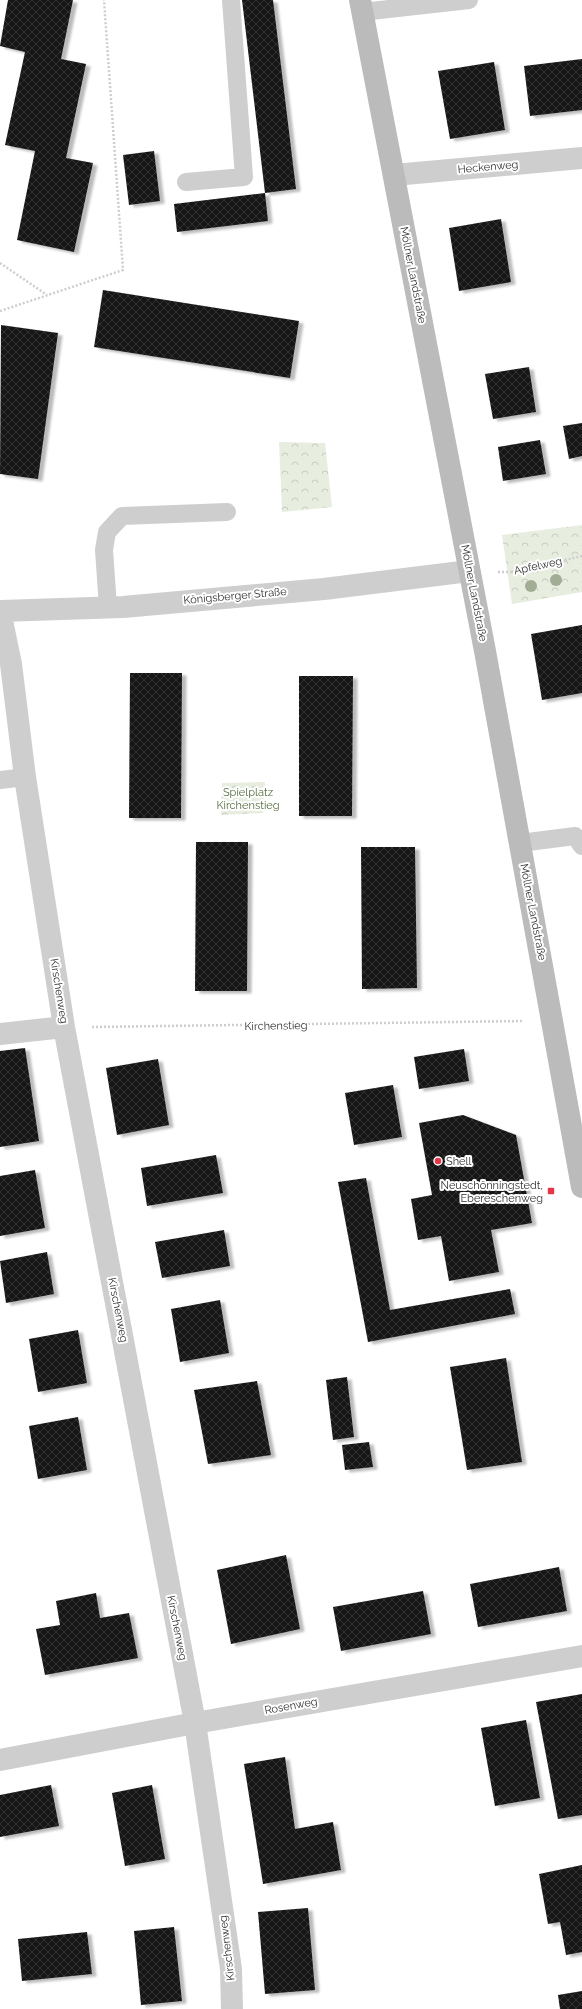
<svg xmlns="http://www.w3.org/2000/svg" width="582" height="2009" font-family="Raleway,sans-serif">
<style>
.park{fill:url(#park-crowns)}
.building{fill:url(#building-cross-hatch);filter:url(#shadow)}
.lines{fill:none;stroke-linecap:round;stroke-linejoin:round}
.path{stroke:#cecece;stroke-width:2.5;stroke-dasharray:2 2;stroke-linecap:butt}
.lane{stroke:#cecece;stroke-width:18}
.street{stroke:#cecece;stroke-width:22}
.secondary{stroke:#bbb;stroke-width:22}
.tree{fill:#a1ae95}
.poi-dot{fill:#e43646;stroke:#fff;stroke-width:1.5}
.labels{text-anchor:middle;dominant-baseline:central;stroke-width:4;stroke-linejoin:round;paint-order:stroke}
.street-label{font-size:11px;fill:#313131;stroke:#fff}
.park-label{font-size:11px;fill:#546c3e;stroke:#fff}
.poi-label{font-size:11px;fill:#313131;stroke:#fff;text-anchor:start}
</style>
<defs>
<pattern id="park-crowns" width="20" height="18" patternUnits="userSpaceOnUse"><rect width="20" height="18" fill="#e7eddf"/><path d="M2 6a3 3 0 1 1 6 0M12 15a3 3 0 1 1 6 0" fill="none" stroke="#c7ccc0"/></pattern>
<pattern id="building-cross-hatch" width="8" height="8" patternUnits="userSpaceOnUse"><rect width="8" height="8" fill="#181818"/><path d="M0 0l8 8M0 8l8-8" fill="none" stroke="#313131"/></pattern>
<filter id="shadow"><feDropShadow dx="4.5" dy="2.5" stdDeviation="1" flood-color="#0004"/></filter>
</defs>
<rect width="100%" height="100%" fill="#fff"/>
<path class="park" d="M279,442L325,443L332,507L282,512Z
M582,525V592L512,604L502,535Z
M265,782L263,813L221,815L222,783Z"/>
<path class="building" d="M8,0H73L61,59L86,64L66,158L93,163L74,252L17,240L35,151L5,145L25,52L0,46Z
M242,0H273L296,189L265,193Z
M582,59V110L530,116L524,66Z
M494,62L505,130L450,139L438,71Z
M154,151L160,201L129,205L123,155Z
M265,193L268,221L177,232L174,204Z
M501,219L511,282L459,291L449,228Z
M103,290L299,321L290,378L94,347Z
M1,325L58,333L38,479L0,474Z
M529,367L536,412L493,419L485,374Z
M582,423V456L569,459L563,426Z
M540,440L546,474L503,481L498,447Z
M582,625V693L542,700L531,634Z
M130,673H182L181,818H129Z
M299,676H353L352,816H299Z
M196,842H248L247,991H195Z
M361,847H415L417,988L362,989Z
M25,1048L39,1141L0,1147V1051Z
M464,1049L469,1081L419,1089L414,1057Z
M158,1059L169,1125L117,1135L106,1068Z
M393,1085L402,1137L354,1145L345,1093Z
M463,1115L516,1135L532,1223L491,1230L499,1272L449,1281L441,1236L418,1240L411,1199L432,1195L419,1123Z
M216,1155L223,1193L147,1206L141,1168Z
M35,1170L45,1228L0,1236V1176Z
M366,1178L390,1310L510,1289L515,1314L368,1342L338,1182Z
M224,1230L230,1266L162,1278L155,1242Z
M47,1252L54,1294L6,1303L0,1261Z
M220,1300L229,1353L180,1362L171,1309Z
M78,1330L87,1383L38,1392L29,1339Z
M506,1358L522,1462L467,1470L450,1367Z
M347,1377L354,1437L333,1440L326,1380Z
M257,1381L271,1455L208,1464L194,1390Z
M78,1417L87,1470L38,1479L29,1426Z
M369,1442L373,1467L345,1470L342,1445Z
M286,1555L300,1629L231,1644L217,1570Z
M559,1567L567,1611L478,1627L470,1584Z
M423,1591L431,1634L341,1651L333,1607Z
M96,1593L100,1618L129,1613L138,1658L45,1675L36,1629L60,1625L56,1601Z
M582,1694V1815L558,1819L536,1702Z
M526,1720L540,1798L495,1806L481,1728Z
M285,1757L295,1829L333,1822L341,1870L263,1884L244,1764Z
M51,1785L59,1826L0,1837V1795Z
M152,1785L165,1859L125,1866L112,1793Z
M582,1865V1952L566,1955L560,1922L548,1924L539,1874Z
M308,1908L315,1990L265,1994L258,1912Z
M174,1927L182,2001L141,2005L134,1931Z
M87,1932L92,1974L22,1981L18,1939Z
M582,1991V2009H560L558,1995Z"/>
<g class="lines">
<path class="path" d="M0,263L47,295
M0,311L123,270L104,0
M498,572H513L582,556
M92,1027L524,1021"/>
<path class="lane" d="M362,12L469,0
M186,182L244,177L231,0
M108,607L104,550L107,532L122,516L227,512
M0,780L25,777
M520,843L575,836L582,846"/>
<path class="street" d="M394,175L582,158
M0,611L11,664L25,777L64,1027L195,1723L231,1969L232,2009
M0,611L123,607L324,589L469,571
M0,1034L64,1027
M0,1760L195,1723L582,1656"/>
<path class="secondary" d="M360,0L485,651L582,1187"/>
</g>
<g class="tree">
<circle cx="556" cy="580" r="6"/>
<circle cx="531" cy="586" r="6"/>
</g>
<g class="poi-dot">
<circle cx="438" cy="1161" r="4"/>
<rect x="547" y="1187" width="8" height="8" rx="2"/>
</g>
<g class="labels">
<g class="street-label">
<text transform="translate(488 167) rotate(-5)">Heckenweg</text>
<text transform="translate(413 275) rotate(79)">Möllner Landstraße</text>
<text transform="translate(538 566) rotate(-12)">Apfelweg</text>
<text transform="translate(474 593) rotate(79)">Möllner Landstraße</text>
<text transform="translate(235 596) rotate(-5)">Königsberger Straße</text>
<text transform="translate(533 912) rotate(79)">Möllner Landstraße</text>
<text transform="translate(59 991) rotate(81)">Kirschenweg</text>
<text transform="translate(276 1026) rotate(-1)">Kirchenstieg</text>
<text transform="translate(118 1310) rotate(79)">Kirschenweg</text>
<text transform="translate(177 1628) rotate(79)">Kirschenweg</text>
<text transform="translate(291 1706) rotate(-10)">Rosenweg</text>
<text transform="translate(227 1948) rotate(-97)">Kirschenweg</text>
</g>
<g class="park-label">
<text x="248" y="792">Spielplatz<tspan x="248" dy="13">Kirchenstieg</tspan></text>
</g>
<g class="poi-label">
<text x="446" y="1161">Shell</text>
<text x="543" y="1185" text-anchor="end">Neuschönningstedt,<tspan x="543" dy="13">Ebereschenweg</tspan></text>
</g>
</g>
</svg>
